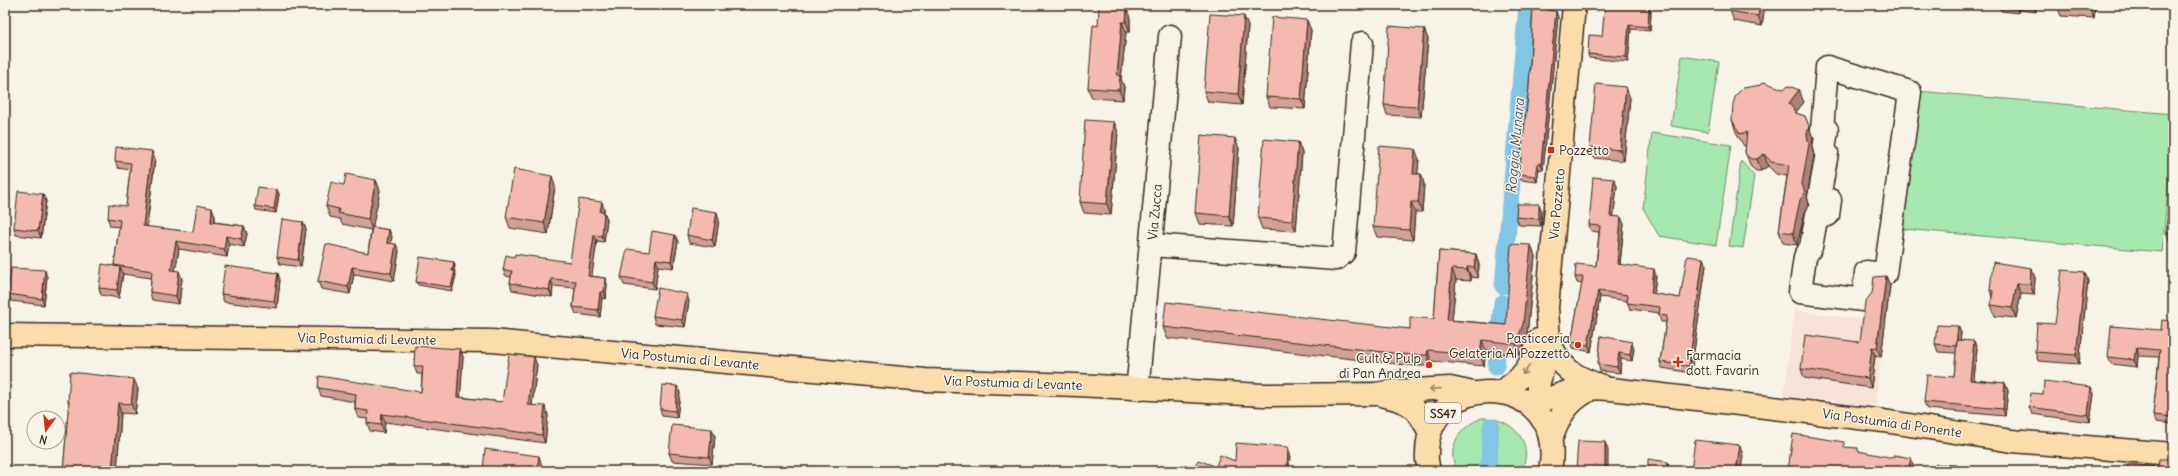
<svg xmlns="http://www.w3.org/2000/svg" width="2178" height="476" font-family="Delius,sans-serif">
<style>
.built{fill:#f6e2d7}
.green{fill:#a7e8b1;stroke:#718968}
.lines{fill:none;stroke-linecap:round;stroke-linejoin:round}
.canal{stroke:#83c5e4;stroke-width:17}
.minor-casing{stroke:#3b2a1e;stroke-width:25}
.major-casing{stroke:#3b2a1e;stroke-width:25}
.minor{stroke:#f7f3e8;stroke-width:22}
.major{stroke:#fddcac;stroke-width:22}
.wall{fill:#d2a096;stroke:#3b2a1e}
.shaded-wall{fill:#ab827a;stroke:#3b2a1e}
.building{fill:#f4baaf;stroke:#3b2a1e}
.oneway{stroke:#9c8365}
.poi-dot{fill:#c8321e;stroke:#f7f3e8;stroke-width:1.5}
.labels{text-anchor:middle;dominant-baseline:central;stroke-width:3;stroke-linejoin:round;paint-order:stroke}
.shield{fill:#f7f3e8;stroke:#73665b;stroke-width:1}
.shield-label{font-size:12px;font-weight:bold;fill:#3b2a1e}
.poi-label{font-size:13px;fill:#3b2a1e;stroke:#f7f3e8;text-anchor:start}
.street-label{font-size:13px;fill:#3b2a1e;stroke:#f7f3e8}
.water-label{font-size:14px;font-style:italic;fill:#515859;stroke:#f7f3e8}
</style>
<rect width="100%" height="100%" fill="#f7f3e8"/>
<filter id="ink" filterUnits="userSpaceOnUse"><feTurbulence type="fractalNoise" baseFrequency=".025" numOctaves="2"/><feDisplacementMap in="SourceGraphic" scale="8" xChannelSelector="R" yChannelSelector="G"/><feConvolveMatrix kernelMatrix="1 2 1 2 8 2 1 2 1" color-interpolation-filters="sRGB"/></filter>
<g filter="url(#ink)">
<path class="built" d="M1795,310L1885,323L1875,407L1784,395Z"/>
<path class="green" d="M1682,56L1719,62L1708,132L1671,126Z
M1917,91L2173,114V136L2162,252L1903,229Z
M1652,133L1731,145L1716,245L1659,236L1643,208Z
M1741,161L1754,176L1743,248L1729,246Z
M1482,418C1511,417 1536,442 1521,471H1457C1445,448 1460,426 1482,418Z"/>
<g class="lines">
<path class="canal" d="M1503,286L1527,5
M1496,367L1502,303
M1488,471L1491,426"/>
<defs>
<path id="minor" d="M1827,67L1910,92L1885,274L1866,272L1863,300L1800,292L1805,257L1811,247L1817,214L1828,215L1830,200L1819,198L1827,153L1824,149L1827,130H1822Z
M1152,245L1336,259L1344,252L1362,43
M1140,389L1138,382L1170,36"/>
<path id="major" d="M5,335L492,341L925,380L1077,385L1264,395L1375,394L1396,391L1450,388L1473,393
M1549,341C1561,369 1574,377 1602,386
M1500,392C1522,380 1533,364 1538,340
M1384,396C1411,401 1418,409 1430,433
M1523,401C1550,403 1556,393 1579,389C1589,387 1601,389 1611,389L1884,421L2012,441L2173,454
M1540,415L1537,402L1538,387L1549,341L1547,308L1574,5
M1551,439C1559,418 1566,403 1586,392
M1429,471C1428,465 1426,459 1427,453C1428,367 1568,371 1550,471"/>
</defs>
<use href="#minor" class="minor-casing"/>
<use href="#major" class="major-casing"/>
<use href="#minor" class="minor"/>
<use href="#major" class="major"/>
</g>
<path class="wall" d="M1533,5H1550V10L1558,17L1543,170L1539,169L1537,182L1521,180L1519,174L1529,87Z
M1731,5H1765L1762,26L1734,21L1730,11Z
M1946,5H1973V8Z
M1999,5H2036V12L2019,10L2018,13L2001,11Z
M2057,5H2095L2094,18L2061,16Z
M1638,7H1649L1651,12L1650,31L1631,29L1628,62L1589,58L1588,54L1602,36Z
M1130,18V32H1126L1121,79L1124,87L1123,100L1092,98L1088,88L1098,26Z
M1248,26L1242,105L1208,102L1204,91Z
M1424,29L1428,39L1421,117L1387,115L1384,105Z
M1311,30L1305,109L1270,107L1266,97Z
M1630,98L1624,161L1594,158L1590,147Z
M1804,102L1796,112L1813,138L1812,147L1814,156L1807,196L1809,205L1805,212L1797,245L1783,243L1779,231L1787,176L1776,174L1768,166L1761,171H1756L1751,167L1745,152L1746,146H1744L1736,132L1732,120Z
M1114,122L1118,132L1111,215L1084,213L1080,202Z
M1298,142L1302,153L1296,231L1262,229L1258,218Z
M1239,148L1233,226L1199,224L1195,213Z
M155,159L147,227L193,232L212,208L215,216V222L244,226L247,234L244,247L229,244L227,257L179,249L175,271L182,279L179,304L152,300L150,292L151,278L123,274L119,298L101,295L99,288L114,266L119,227L110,226L108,218L126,206L130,170L118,168L115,161Z
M1419,159L1417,174H1421L1424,184L1422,212H1415L1413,240L1377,237L1373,227Z
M2173,166V242H2170L2166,233Z
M376,180L380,191L372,227L389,230L392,237L390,243L399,251L394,281L354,274L350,294L321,289L318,281L368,253L371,230L342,224L340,219L330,217L326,206L344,185Z
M555,186L548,234L510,228L506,217Z
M1617,186L1613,216L1624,224L1620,265L1656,276L1654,294L1680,298L1706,265L1691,373L1662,368L1660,362L1666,322H1661L1659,315V313L1630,309L1627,301L1600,297L1591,352L1573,348L1571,342L1582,284L1577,283L1575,277L1596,266L1599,232L1591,231L1589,225Z
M277,190L279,194L276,213L256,210L255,206Z
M43,194L46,201L41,238L16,235L14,228Z
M604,209V212L607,219L604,242L597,241L591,276L605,278L607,284L606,299L602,298L600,317L576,314L573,307L575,288L553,286L552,297L512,290L510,283L511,277L506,276L503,270L570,262Z
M1542,211L1541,226L1519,225L1516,217Z
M719,220L715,247L689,243L687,235Z
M303,222L306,229L301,267L280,264L277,257Z
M675,235L678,242L673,268L658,266L655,289L624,285L621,277L649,252Z
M1439,251L1476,254L1479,265L1478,278L1471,277V281L1456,280L1452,320L1506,325L1535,256L1527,335L1520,355L1486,351L1484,366L1431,361V366H1415L1167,338L1163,327L1410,329L1434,319Z
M454,262L455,266L454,271L456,275L452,291L418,285L416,282Z
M2031,268L2035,278L2034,295L2021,294L2016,318L1995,316L1991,305L1992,297L1990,290Z
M1886,276L1890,286L1881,357L1875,356L1871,388L1804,378L1801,369L1860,341Z
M47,277L44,305L11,301L8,294Z
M280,280L277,308L224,302L221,294Z
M2088,281L2079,364L2038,361L2035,352Z
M689,301L685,327L655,324L653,316Z
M2173,319V424L2156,422L2153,415L2159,357L2138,356L2137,367L2111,364L2108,357L2161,330Z
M1958,326L1961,333L1960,340L1977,348L1974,380L2005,383L2008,391L2005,416L1927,409L1924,402L1954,377L1956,353L1938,352L1935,344Z
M1601,336L1634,348L1632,361L1621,359L1620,373L1600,371L1598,364Z
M460,349L463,357L460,397L502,402L537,365L532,405L548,415L545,443L385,422L384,433L370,431L367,423L368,419L358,418L355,409V402L321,396L318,388L421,392L422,374H417L414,366Z
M677,386L680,393L677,418L662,416L660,409Z
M2091,387L2094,394L2090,422L2032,414L2029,407Z
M138,389L135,414L121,413L117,471H63L69,405L68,401Z
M715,436L712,464L672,461L669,453Z
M1290,453L1289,471H1216L1215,469L1235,461Z"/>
<path class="shaded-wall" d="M1547,5H1550L1549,16L1547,10Z
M1760,5H1765L1762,26L1758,16Z
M2016,5H2017L2019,10L2018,13Z
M2033,5H2036V12Z
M2090,5H2095L2094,18L2090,8Z
M1649,7L1651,12L1650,31L1648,27Z
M1127,8L1130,18V32L1126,22Z
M1556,11L1558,17L1543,170L1541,164Z
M1244,16L1248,26L1242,105L1238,94Z
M1307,20L1311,30L1305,109L1301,99Z
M1122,22L1126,32L1121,79L1124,87L1123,100L1119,90L1117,75Z
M1629,25L1631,29L1628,62L1626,57Z
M1424,29L1428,39L1421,117L1417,107Z
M1626,87L1630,98L1624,161L1620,150Z
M1799,90L1804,102L1794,115L1789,103Z
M1805,116L1813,138L1812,147L1814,156L1807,196L1809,205L1805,212L1797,245L1793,233L1807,135Z
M1114,122L1118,132L1111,215L1107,204Z
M1235,138L1239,148L1233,226L1229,216Z
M1298,142L1302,153L1296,231L1292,221Z
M1415,149L1419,159L1417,184L1413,174Z
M152,151L155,159L146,234L143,226Z
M1764,154L1768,166L1761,171L1757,159Z
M1537,164L1539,169L1537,182L1535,176Z
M1421,174L1424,184L1422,212L1418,202Z
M552,176L555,186L548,234L544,223Z
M1614,179L1617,186L1613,223L1610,216Z
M376,180L380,191L372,230L368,219Z
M277,190L279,194L276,213L274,209Z
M43,194L46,201L41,238L38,231Z
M602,202L604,209L603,219L600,212Z
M1411,202L1415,212L1413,240L1409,230Z
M1539,204L1542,211L1541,226L1539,219Z
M212,208L215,216L214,230L211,222Z
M604,212L607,219L604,242L602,236Z
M717,212L719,220L715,247L712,240Z
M1621,217L1624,224L1619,271L1617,264Z
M303,222L306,229L301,267L298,260Z
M244,226L247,234L244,247L241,239Z
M389,230L392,237L389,250L387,243Z
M594,235L597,241L591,282L588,276Z
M675,235L678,242L673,268L671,261Z
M226,236L229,244L227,257L224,249Z
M176,241L179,249L174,278L171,270Z
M396,244L399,251L394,281L391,273Z
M1531,245L1535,256L1527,335L1520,355L1516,344Z
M1476,254L1479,265L1478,278L1474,267Z
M1703,258L1706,265L1691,373L1689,366Z
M656,259L658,266L655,289L652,282Z
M454,262L455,266L453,275L452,271Z
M120,267L123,274L119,298L117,290Z
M352,267L354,274L350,294L348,287Z
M1467,267L1471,277V281L1467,270Z
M2031,268L2035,278L2034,295L2030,284Z
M1452,269L1456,280L1451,331L1447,320Z
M1654,269L1656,276L1653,300L1651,293Z
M45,270L47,277L44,305L42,299Z
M179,271L182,279L179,304L176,296Z
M455,271L456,275L452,291L451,287Z
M2085,272L2088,281L2079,364L2076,355Z
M278,273L280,280L277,308L274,301Z
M1886,276L1890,286L1881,357L1877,348Z
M605,278L607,284L606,299L604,292Z
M551,279L553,286L552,297L549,290Z
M2017,284L2021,294L2016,318L2012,308Z
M1598,291L1600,297L1591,352L1588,345Z
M600,292L602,298L600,317L598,310Z
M687,294L689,301L685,327L682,320Z
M1958,326L1961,333L1959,353L1956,346Z
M1482,340L1486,351L1484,366L1480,355Z
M1974,341L1977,348L1973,387L1970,380Z
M1632,342L1634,348L1632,361L1630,355Z
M1872,347L1875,356L1871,388L1868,378Z
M2136,348L2138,356L2137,367L2134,360Z
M460,349L463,357L460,405L457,397Z
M1428,350L1431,361V366L1427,355Z
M1619,353L1621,359L1620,373L1617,367Z
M534,357L537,365L531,413L528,405Z
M134,379L138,389L135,414L131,404Z
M2005,383L2008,391L2005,416L2003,409Z
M677,386L680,393L677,418L675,411Z
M2091,387L2094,394L2090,422L2088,415Z
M118,403L121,413L117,471H112Z
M545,406L548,415L545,443L542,435Z
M382,414L385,422L384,433L381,425Z
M712,429L715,436L712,464L709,457Z
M1605,442L1608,450V471H1605Z
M1740,445L1743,456L1741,471H1736Z
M1288,447L1290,453L1289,471H1287Z
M539,456L542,466V471H537Z
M1911,458L1913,464L1912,471H1908Z
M2171,459L2173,464V471H2170Z
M1668,462L1669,466V471H1667Z
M1212,465L1213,469L1212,471H1209Z
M1956,465L1958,471H1956Z"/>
<path class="building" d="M1533,5H1547V10L1556,11L1541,164H1537L1535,176L1519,174L1529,87Z
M1605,5H1636V7H1649L1648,27L1629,25L1626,57L1588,54L1589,35L1602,36Z
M1731,5H1760L1758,16L1730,11Z
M2001,5H2016V6Z
M2057,5H2090V8Z
M1099,6L1127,8L1126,22H1122L1117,75L1120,76L1119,90L1088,88L1093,25L1098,26Z
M1210,14L1244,16L1238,94L1204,91Z
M1272,17L1307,20L1301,99L1266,97Z
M1389,26L1424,29L1417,107L1384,105Z
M1764,82L1783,89L1789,86L1799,90L1789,103L1796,113L1805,116L1809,126L1807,135L1809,144L1802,184L1805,193L1800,200L1793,233L1779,231L1789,165L1771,162L1764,154L1757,159H1751L1746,155L1745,152L1747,132L1740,134L1732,120L1733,104L1736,95L1743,88L1761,85Z
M1596,84L1626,87L1620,150L1590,147Z
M1085,120L1114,122L1107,204L1080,202Z
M1201,135L1235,138L1229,216L1195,213Z
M1264,139L1298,142L1292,221L1258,218Z
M1379,146L1415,149L1413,174H1421L1418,202H1411L1409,230L1373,227Z
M116,147L152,151L143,226L193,232L197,205L212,208L211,222L244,226L241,239L226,236L224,249L176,241L171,270L179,271L176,296L150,292L152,271L114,265L120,220L108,218L109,204L126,206L131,163L115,161Z
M2173,166V233H2166Z
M514,169L552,176L544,223L506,217Z
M346,174L376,180L368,219L338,213L339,209L326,206L331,182L344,185Z
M1593,177L1614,179L1610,216L1621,217L1617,264L1654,269L1651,293L1680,298L1687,256L1703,258L1689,366L1660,362L1667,316L1659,315L1660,307L1627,303L1628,295L1598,291L1588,345L1571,342L1583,277H1575L1576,264L1596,266L1600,226L1589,225Z
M258,187L277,190L274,209L255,206Z
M18,191L43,194L38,231L14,228Z
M579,199L602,202L600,212H604L602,236L594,235L588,276L605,278L604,292H600L598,310L573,307L576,281L551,279L549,290L510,283L512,271L503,270L506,255L514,257L515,254L570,262Z
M1517,204H1539V219L1516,217Z
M691,208L717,212L712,240L687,235Z
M282,219L303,222L298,260L277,257Z
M372,227L389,230L387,243L396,244L391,273L352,267L348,287L318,281L326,244L368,253Z
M652,231L675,235L671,261L656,259L652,282L621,277L627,249L649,252Z
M1511,244L1531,245L1523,324L1516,344L1482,340L1480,355L1428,350L1427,355H1411L1163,327L1166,302L1410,329V317L1434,319L1439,251L1476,254L1474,267H1467V270L1452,269L1447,320L1506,325Z
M420,257L454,262L452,271H455L451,287L416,282Z
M1993,262L2031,268L2030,284H2017L2012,308L1991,305L1993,291L1990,290Z
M102,264L120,267L117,290L99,288Z
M225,266L278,273L274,301L221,294Z
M11,268L45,270L42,299L8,294Z
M2062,270L2085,272L2076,355L2035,352L2037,323L2055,324Z
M1886,276L1877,348L1872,347L1868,378L1801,369L1805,335L1858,342L1860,341L1865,302L1872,293L1874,277Z
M658,288L687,294L682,320L653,316Z
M2171,319H2173V417L2153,415L2160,350L2136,348L2134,360L2108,357L2111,326L2161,330L2162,320L2171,321Z
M1937,325L1958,326L1956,346L1935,344Z
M1601,336L1632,342L1630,355L1619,353L1617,367L1598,364Z
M1957,340L1974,341L1970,380L2005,383L2003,409L1924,402L1927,375L1954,377Z
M415,346L460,349L457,397L502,402L509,354L534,357L528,405L545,406L542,435L382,414L381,425L367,423L368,411L355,409L356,394L318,388L319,376L421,392L423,366H414Z
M70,372L134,379L131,404L118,403L112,471H63L69,401H68Z
M2044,381L2091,387L2088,415L2029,407L2031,393L2043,394Z
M662,385L677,386L675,411L660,409Z
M672,425L712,429L709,457L669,453Z
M1793,434L1844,442V447L1858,448V451L1894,458V455L1911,458L1908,471H1788Z
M1695,440L1740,445L1736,471H1691Z
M1578,441L1605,442V471H1576Z
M1236,443L1288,447L1287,471L1215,469L1220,455L1235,461Z
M485,449L539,456L537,471H483Z
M1648,459L1668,462L1667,471H1648Z
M2159,459H2171L2170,471H2127L2128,464L2158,467Z
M1198,460L1212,465L1209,471H1192Z
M1935,464L1956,465V471H1935Z
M1990,469L2010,470V471H1990Z
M1337,470L1382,471H1337Z"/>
<defs><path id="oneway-shaft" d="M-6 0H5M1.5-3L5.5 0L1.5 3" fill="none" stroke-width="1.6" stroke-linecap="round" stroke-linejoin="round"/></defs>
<g class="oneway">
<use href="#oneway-shaft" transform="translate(1526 370) rotate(129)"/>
<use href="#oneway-shaft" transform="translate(1435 389) rotate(176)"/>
</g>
</g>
<g class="poi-dot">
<rect x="1547" y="146" width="8" height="8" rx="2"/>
<circle cx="1578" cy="345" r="4"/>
<path d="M1676 356h4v4h4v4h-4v4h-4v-4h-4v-4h4z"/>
<circle cx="1429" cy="365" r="4"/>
</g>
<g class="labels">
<rect class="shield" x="1425" y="403" width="36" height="20" rx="3"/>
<g class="shield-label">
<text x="1443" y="413">SS47</text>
</g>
<g class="poi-label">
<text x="1559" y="150">Pozzetto</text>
<text x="1570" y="338" text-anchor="end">Pasticceria<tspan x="1570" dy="15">Gelateria Al Pozzetto</tspan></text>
<text x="1686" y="355">Farmacia<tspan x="1686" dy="15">dott. Favarin</tspan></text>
<text x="1421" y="358" text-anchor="end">Cult &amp; Pulp<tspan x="1421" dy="15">di Pan Andrea</tspan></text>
</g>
<g class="street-label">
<text transform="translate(1557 204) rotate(-85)">Via Pozzetto</text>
<text transform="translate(1155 212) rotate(-85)">Via Zucca</text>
<text transform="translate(367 339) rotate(1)">Via Postumia di Levante</text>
<text transform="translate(690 359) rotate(5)">Via Postumia di Levante</text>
<text transform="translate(1013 383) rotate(2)">Via Postumia di Levante</text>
<text transform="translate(1892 423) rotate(8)">Via Postumia di Ponente</text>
</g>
<g class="water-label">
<text transform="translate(1515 146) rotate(-85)">Roggia Munara</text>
</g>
</g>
<rect width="2178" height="476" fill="none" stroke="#f7f3e8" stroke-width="20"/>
<rect x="10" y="10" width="2158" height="456" fill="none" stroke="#3b2a1e" stroke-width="1.5" filter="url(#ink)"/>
<g transform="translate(46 430) rotate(195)"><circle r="19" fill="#f7f3e8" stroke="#aca397"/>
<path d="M0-3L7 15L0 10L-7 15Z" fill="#c8321e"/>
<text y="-6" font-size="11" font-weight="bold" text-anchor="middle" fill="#3b2a1e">N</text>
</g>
</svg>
